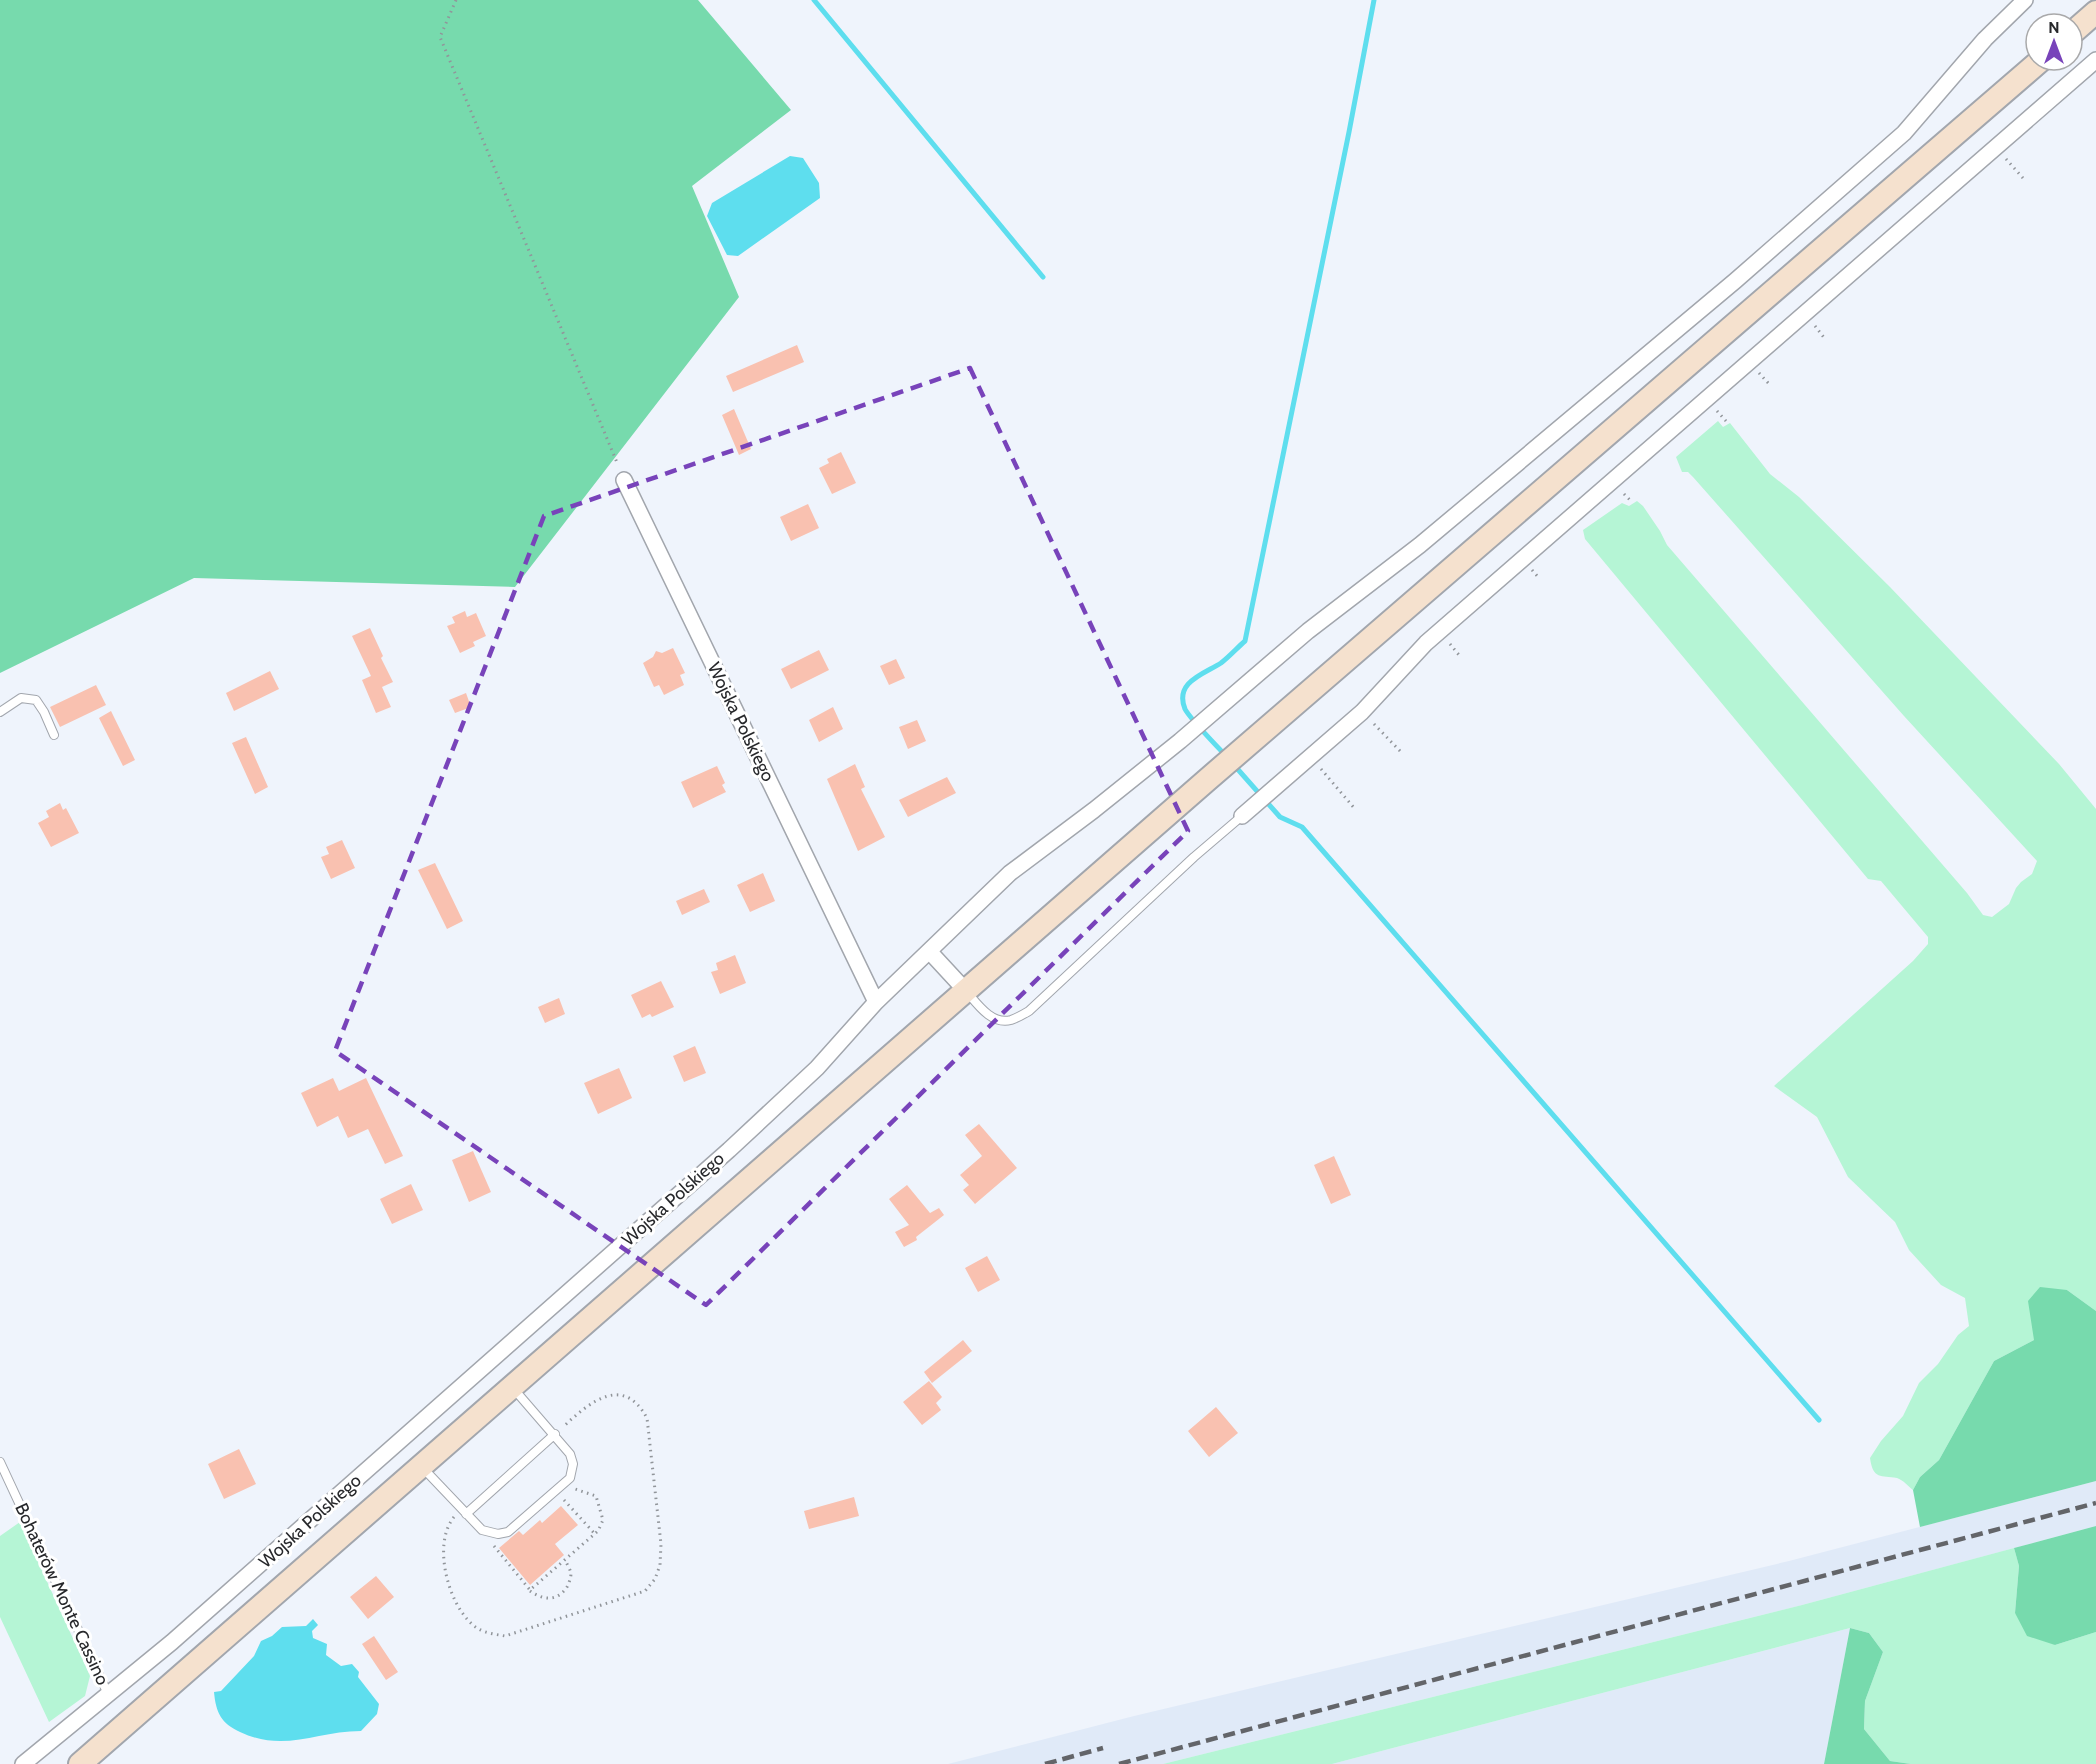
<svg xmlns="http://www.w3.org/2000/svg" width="2096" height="1764" font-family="Cabin,sans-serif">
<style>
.built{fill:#e0eaf8}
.green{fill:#b5f5d5}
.forest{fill:#77daad}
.water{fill:#5edeee}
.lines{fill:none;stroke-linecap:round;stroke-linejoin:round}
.stream{stroke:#5edeee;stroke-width:5}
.building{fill:#f9c1b0}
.lane-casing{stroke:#a2a6ad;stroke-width:10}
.street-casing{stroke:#a2a6ad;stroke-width:18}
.secondary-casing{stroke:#a2a6ad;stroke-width:26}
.path{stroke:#91959a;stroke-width:3;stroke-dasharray:1.5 4.5;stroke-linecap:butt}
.lane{stroke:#fff;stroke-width:8}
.street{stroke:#fff;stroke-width:15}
.secondary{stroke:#f5e1ce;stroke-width:22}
.rail{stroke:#636569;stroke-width:4.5;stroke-dasharray:12 6;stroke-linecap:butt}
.marked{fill:none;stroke:#7843ba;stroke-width:4.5;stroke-dasharray:12 8;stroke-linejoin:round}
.labels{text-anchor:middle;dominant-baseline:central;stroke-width:6;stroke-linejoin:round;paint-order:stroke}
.street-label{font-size:18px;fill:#27282b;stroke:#fff}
</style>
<rect width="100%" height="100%" fill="#eff4fc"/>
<path class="built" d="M2096,1481V1526L1802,1605L1163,1764H948L1134,1716L1789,1561Z
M1850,1628L1824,1764H1332Z"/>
<path class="green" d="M1718,421L1723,427L1730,423L1770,474L1799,497L1890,587L2059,764L2096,809V1311L2067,1290L2034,1340L1994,1361L1939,1460L1920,1477L1913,1490C1908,1486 1903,1480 1897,1478C1881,1475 1873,1480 1870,1458L1881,1441L1903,1416L1919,1383L1938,1364L1958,1335L1969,1326L1965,1298L1941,1285L1909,1250L1895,1222L1848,1177L1817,1117L1774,1086L1913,961L1928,944V937L1881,881L1868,879L1585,539L1583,530L1622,503L1629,506L1637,501L1643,506L1660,531L1667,545L1967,893L1983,915L1992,917L2009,904L2016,888L2021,882L2032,874L2037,861L1904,716L1693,477L1688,472H1682L1676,457Z
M20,1522L90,1676L85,1696L49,1722L0,1617V1536Z
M2014,1548L2019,1566L2015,1613L2055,1645L2096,1632V1764H1911L1890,1761L1864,1729L1865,1701L1883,1652L1869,1633L1850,1628L1332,1764H1163L1802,1605Z"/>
<path class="forest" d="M0,0H698L791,110L692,186L739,297L515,587L194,578L0,673Z
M2040,1287L2067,1290L2096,1311V1481L1920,1527L1913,1490L1920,1477L1939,1460L1994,1361L2034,1340L2028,1301Z
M2096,1526V1632L2055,1645L2027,1636L2015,1613L2019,1566L2014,1548Z
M1850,1628L1869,1633L1883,1652L1865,1701L1864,1729L1890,1761L1911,1764H1824Z"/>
<path class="water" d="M790,156L803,158L819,183L820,198L738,256L727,255L707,216L712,203Z
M313,1619L318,1625L312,1631L313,1638L327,1644L326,1655L341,1666L352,1664L359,1672L358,1677L379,1704L377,1714L361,1731C316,1731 285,1753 240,1732C221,1723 216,1713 214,1692L221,1691L254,1656L261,1641L272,1636L282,1627L306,1626Z"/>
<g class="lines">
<path class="stream" d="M814,0L1043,277
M1226,756C1217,746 1190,719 1185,709C1174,682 1204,674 1221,663C1229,657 1237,648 1245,641L1349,132L1374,0
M1234,765L1280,817L1302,827L1819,1420"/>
</g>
<path class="building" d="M797,345L804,362L733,392L726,376Z
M734,409L751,449L739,455L722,415Z
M841,452L856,483L832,494L819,468L829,463L827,459Z
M808,504L819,528L791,541L780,517Z
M465,611L467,617L476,613L486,636L473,642L475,646L460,653L447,626L455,623L452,617Z
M370,628L383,656L381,658L393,682L382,687L391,707L376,713L362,680L371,676L352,636Z
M673,648L685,673L680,675L684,685L664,695L659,685L654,687L643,663L653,657L656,651L662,653Z
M819,650L829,670L791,689L781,669Z
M896,659L905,678L889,685L880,666Z
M270,671L279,689L234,711L226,693Z
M96,685L106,705L60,727L50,707Z
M466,693L471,707L455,713L449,700Z
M833,707L843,729L819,742L809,720Z
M111,711L135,760L123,766L99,718Z
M917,720L926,741L908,749L899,727Z
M246,737L268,787L255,794L232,743Z
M855,764L865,787L861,789L885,837L858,851L827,779Z
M717,766L725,783L722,785L726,792L693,808L681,782Z
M947,777L956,793L908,817L899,800Z
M60,803L63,810L66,808L79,833L51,847L38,823L49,817L46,811Z
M342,840L355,868L331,879L321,857L329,854L326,847Z
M435,863L463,921L447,929L418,870Z
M763,873L775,901L750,912L737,885Z
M704,889L710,902L682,915L676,901Z
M735,955L746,983L720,994L711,972L718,970L716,963Z
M661,981L674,1007L652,1017L650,1014L642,1018L631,995Z
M559,998L565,1014L545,1023L538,1007Z
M695,1046L706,1073L684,1082L673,1056Z
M619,1068L632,1098L598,1114L584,1083Z
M333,1078L339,1091L366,1078L403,1156L385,1164L368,1129L348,1138L338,1116L317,1127L301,1093Z
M979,1124L1017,1168L975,1204L963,1190L969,1185L960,1175L982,1156L965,1135Z
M473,1151L491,1192L469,1202L452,1160Z
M1334,1156L1351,1195L1331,1204L1314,1165Z
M411,1184L423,1210L392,1224L380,1199Z
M907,1185L930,1213L939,1208L944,1215L916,1237L917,1240L904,1247L895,1232L909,1225L889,1199Z
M987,1256L1000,1280L978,1292L965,1268Z
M963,1340L972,1351L932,1383L924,1372Z
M929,1381L942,1397L936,1403L941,1410L922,1425L903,1402Z
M1216,1407L1238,1433L1209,1457L1188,1431Z
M239,1449L256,1484L224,1499L208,1464Z
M854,1497L859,1516L809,1529L804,1511Z
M561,1506L578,1525L555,1544L564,1555L530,1585L499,1548L519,1531L523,1535L540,1520L542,1523Z
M376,1576L394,1597L368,1619L350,1597Z
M374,1636L398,1672L386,1680L362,1644Z"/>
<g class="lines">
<defs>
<path id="lane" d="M0,712L21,698L36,700L44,712L54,735
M967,992C978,1005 992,1025 1011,1020C1017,1018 1024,1014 1029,1011L1194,857L1242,816
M0,1462L108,1694
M422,1467L482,1530L498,1534L508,1532L570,1478L573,1464L570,1454L513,1388
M466,1514L555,1434"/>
<path id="street" d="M624,480L876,1002
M1242,816L1362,712L1426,643L2096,60
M929,951L966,991
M23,1764L172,1642L729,1150L817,1068L876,1002L1010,873L1094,810L1180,741L1308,631L1420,545L1735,281L1904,133L1985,39L2025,0"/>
<path id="secondary" d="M2072,33L2096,12
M80,1764L1207,780L2041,60"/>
</defs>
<use href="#lane" class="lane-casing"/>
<use href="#street" class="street-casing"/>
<use href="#secondary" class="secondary-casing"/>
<path class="path" d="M456,0L440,37L618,465
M2006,159L2023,178
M1815,326L1825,339
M1759,373L1770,385
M1717,411L1726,421
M1624,494L1630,500
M1532,570L1539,578
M1450,644L1459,655
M1374,724L1401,752
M1321,769L1355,809
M564,1500L595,1534
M454,1517C432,1544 448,1604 473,1625C482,1633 494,1634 505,1636L645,1591L655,1579L660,1565L661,1544L647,1418C623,1374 590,1402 564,1426
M494,1546L530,1590L598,1531L603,1520L596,1496L575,1489
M530,1591C543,1600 557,1602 567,1587C569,1583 571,1578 571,1573C570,1569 567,1564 565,1560"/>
<use href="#lane" class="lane"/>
<use href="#street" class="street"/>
<use href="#secondary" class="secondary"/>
<path class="rail" d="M1045,1764L1103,1748
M1119,1764L2096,1503"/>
</g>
<path class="marked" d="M970,368L1188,831L706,1305L335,1051L544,516Z"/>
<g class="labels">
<g class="street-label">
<text transform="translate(741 722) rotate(64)">Wojska Polskiego</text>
<text transform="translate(673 1199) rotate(-42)">Wojska Polskiego</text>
<text transform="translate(310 1521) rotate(-42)">Wojska Polskiego</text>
<text transform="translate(62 1594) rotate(65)">Bohaterów Monte Cassino</text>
</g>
</g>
<g transform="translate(2054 42)"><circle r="28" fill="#ffffff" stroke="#a9a9aa" stroke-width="1.5"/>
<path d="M0-4.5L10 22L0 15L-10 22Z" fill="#7843ba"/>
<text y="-9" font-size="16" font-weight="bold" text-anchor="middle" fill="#27282b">N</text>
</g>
</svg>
